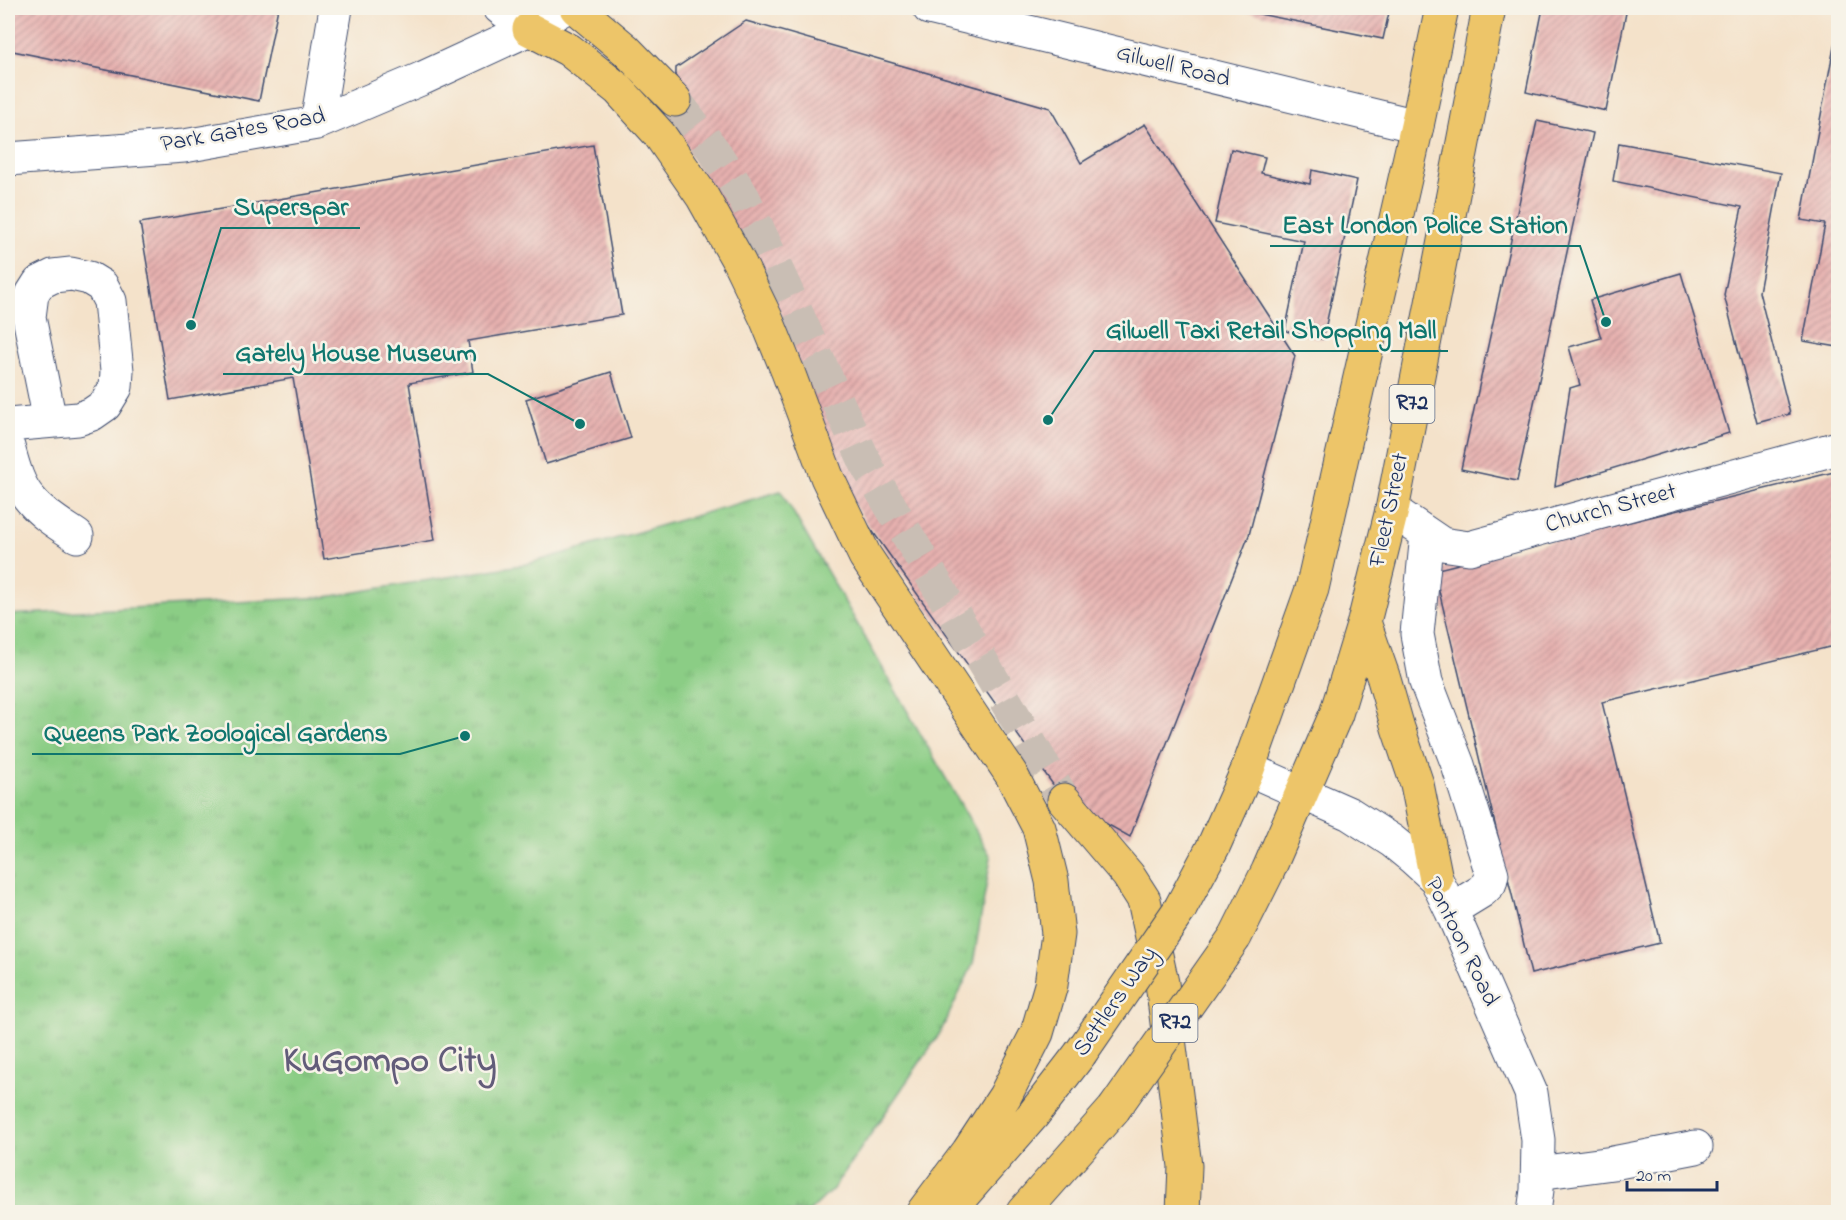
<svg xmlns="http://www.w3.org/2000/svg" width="1846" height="1220" font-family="'Indie Flower',sans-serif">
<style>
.park{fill:url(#park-tufts);stroke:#537e72;stroke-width:1.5}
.building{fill:url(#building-hatch)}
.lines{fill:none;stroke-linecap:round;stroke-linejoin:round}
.major-tunnel{stroke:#c9beb4;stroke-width:33;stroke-dasharray:33 16;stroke-linecap:butt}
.minor-casing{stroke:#3c4a6e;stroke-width:35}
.major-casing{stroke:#3c4a6e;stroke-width:35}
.minor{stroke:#fff;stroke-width:33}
.major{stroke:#edc569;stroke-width:33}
.major-bridge-casing{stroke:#3c4a6e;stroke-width:35;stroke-linecap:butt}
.major-bridge{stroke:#edc569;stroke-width:33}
.labels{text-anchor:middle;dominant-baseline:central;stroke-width:5;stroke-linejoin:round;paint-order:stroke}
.shield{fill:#f7f3e8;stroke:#5d6a87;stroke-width:1.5}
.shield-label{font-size:22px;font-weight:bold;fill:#1b2f5e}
.street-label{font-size:24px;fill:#1b2f5e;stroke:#f7f3e8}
.town-label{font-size:36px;font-weight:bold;fill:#625c7a;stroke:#f7f3e8}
.leader{fill:none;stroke:#0f766e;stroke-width:2}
.callout-dot{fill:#0f766e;stroke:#f7f3e8;stroke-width:2}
.callout-label{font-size:26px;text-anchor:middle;font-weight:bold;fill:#0f766e;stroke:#f7f3e8;stroke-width:5;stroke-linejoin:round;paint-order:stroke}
</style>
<defs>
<pattern id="park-tufts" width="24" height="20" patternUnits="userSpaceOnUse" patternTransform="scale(1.5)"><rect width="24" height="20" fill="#8bcd85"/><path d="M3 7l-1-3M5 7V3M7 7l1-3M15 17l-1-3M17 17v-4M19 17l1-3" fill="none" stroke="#77b075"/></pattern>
<pattern id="building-hatch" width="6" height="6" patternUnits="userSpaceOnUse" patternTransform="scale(1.5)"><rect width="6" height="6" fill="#e7b1af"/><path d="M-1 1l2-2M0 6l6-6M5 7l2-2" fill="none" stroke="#ba9092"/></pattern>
</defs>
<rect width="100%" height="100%" fill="#f7f3e8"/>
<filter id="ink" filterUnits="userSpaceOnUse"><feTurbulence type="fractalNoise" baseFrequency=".0167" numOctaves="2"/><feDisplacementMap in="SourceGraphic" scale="12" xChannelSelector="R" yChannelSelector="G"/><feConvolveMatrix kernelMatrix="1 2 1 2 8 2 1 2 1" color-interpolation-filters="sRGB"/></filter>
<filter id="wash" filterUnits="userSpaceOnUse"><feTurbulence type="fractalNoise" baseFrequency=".008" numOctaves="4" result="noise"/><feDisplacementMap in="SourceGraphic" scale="24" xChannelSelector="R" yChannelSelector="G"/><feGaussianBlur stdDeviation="1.35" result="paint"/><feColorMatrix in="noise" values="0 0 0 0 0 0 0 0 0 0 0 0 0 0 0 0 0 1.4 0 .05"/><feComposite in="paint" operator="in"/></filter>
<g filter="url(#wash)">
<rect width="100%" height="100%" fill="#f4e2ca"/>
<path class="park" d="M781,491L991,857L973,964L940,1033L833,1189L809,1212H8V615L326,597L527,564Z"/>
<g id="blocks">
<path class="building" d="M8,8H278L259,101L13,51L8,43Z
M1230,8H1390L1383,39Z
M1543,8H1627L1606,111L1526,92Z
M746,21L1050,108L1081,163L1145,124L1295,356L1249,535L1130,837L1064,800L839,484L784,319L675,125L676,68Z
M1837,31H1838V347L1803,341L1825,224L1801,220Z
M1537,121L1593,133L1517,481L1461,469Z
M1619,143L1781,173L1759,292L1790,414L1757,423L1724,295L1742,207L1613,181Z
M593,145L622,315L468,341L473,372L409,383L435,540L324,559L293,378L170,400L140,223Z
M1231,149L1265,157L1261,173L1310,184L1312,170L1357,180L1323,339L1285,331L1304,241L1215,223Z
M1681,273L1729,433L1555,486L1570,388L1580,385L1569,347L1601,338L1590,300Z
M611,372L631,438L546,464L526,399Z
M1838,471V645L1602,702L1660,943L1531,974L1434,570Z"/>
</g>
</g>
<g filter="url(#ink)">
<use href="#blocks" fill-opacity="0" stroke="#3c4a6e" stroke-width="1.5"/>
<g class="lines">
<path class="major-tunnel" d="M675,100L714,151L744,198L868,468L1064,800"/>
<defs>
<path id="minor" d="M500,8L529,29
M929,8L1417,126
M317,123L336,8
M8,159L184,146L317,123L423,78L529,29L564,8
M8,425L78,419L92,414L105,405L116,387L117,371L110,301L102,286L89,278L71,274L53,276L39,283L32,294L29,317L50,421
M8,447C13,465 18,486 31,500C43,515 62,526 77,536
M1392,510L1442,544L1469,548L1838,448
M1427,534L1417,634L1426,682L1458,765L1492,874L1490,883L1482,891L1451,910
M1248,769L1350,814L1392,841L1414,859L1436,879L1451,910L1531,1093L1538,1140L1537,1190L1534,1212
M1538,1173L1613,1163L1696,1147"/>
<path id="major" d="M576,8L626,50L675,100
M529,29L569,50L618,89L659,134L702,196L739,262L766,318L788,372L827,477L865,556L1011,774L1039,828L1052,881L1058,934L1051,985L1037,1033L1005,1096L968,1152L923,1212
M1364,622L1383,676L1398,728L1417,784L1436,879
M1064,800L1128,875L1144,900L1162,983L1185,1166L1183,1212
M1180,909L1213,847L1248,769L1312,589L1417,126L1442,8
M1235,937L1268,871L1336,714L1364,622L1392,510L1489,8
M948,1212L1033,1115L1080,1054
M1023,1212L1114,1109"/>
</defs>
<use href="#minor" class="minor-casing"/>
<use href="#major" class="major-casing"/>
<use href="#minor" class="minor"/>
<use href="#major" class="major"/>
<defs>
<path id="major-bridge" d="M1080,1054L1180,909
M1114,1109L1235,937"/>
</defs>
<use href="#major-bridge" class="major-bridge-casing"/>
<use href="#major-bridge" class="major-bridge"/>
</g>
</g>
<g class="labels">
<g class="shield">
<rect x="1389.5" y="385" width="45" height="38" rx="4.5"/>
<rect x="1152.5" y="1004" width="45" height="38" rx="4.5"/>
</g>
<g class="shield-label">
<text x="1412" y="404">R72</text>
<text x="1175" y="1023">R72</text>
</g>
<g class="street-label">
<text transform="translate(1173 67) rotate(14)">Gilwell Road</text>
<text transform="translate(243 131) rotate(-10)">Park Gates Road</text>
<text transform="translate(1611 509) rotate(-15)">Church Street</text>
<text transform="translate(1390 510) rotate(-78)">Fleet Street</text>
<text transform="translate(1461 942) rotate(64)">Pontoon Road</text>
<text transform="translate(1116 1002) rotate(-55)">Settlers Way</text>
</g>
<g class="town-label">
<text x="390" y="1062">KuGompo City</text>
</g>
</g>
<path class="leader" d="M191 325L221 228H360M1606 322L1580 246H1270M1048 420L1094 351H1448M580 424L488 374H223M465 736L400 754H32"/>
<g class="callout-dot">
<circle cx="191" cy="325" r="6"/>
<circle cx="1606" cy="322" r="6"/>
<circle cx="1048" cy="420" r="6"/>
<circle cx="580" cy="424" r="6"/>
<circle cx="465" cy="736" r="6"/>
</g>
<g class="callout-label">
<text x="291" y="215">Superspar</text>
<text x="1425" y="233">East London Police Station</text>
<text x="1271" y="338">Gilwell Taxi Retail Shopping Mall</text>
<text x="356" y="361">Gately House Museum</text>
<text x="216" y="741">Queens Park Zoological Gardens</text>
</g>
<rect width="1846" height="1220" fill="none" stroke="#f7f3e8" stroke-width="30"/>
<path d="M1627 1181v9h90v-9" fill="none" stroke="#1b2f5e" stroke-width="3"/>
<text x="1636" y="1181" font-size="18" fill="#1b2f5e" stroke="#f7f3e8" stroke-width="4.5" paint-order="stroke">20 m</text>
</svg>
